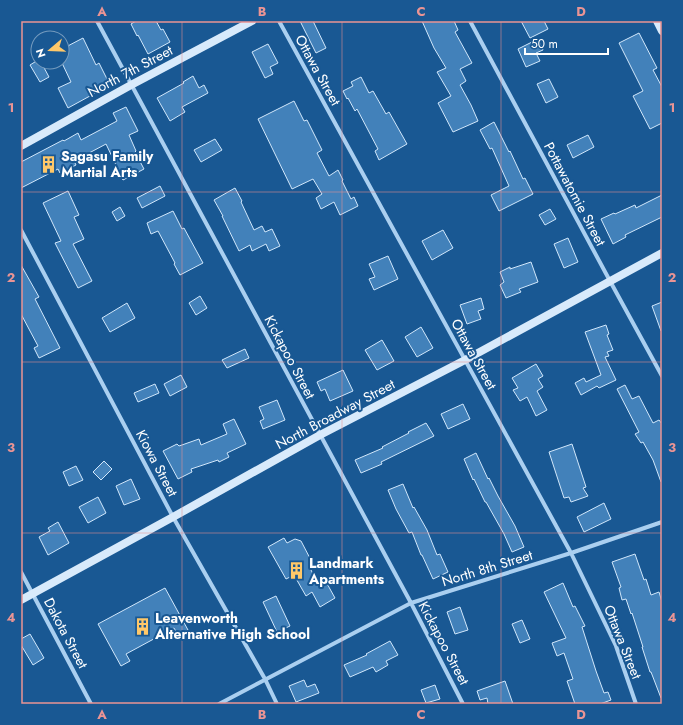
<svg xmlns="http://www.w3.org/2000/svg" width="683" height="725" font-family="Jost,sans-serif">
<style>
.building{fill:#4281ba;stroke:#d1e7fb}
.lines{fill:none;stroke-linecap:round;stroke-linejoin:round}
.street{stroke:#aacff0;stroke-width:4}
.secondary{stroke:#d8eafb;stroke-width:8}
.grid{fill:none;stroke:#ea9494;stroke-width:1;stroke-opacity:0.55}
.labels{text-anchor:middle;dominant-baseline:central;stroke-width:4;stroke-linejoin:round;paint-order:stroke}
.street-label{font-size:14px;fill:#fff;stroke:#195893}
.poi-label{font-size:14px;font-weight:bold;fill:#fff;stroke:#195893;text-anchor:start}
.neatline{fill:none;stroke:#ea9494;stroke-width:1.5}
.grid-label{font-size:13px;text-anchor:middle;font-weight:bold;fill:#ea9494}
</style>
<rect width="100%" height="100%" fill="#195893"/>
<path class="building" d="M136,21H156L161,30L163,29L170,42L148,54L138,35L137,36L131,24Z
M300,21H313L326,48L316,53Z
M422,21H454L458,30L455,32L472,63L460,69L466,81L460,85L471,105L478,121L453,132L438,103L451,96L437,72L446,68L434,48Z
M521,21H544L548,29L530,38Z
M639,33L657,68L653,70L662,87V123L650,129L633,96L643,91L619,43Z
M83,38L96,65L99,63L110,85L68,108L58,88L71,82L62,63V49Z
M538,39L543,50L536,53L540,61L526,67L518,49Z
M268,44L278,63L270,67L273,74L265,78L252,52Z
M38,60V62H41L49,77L40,82L30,65Z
M193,76L199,88L204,85L208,93L182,107L185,112L170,121L157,98L184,83L183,82Z
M361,77L369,93L373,91L386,114L389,112L407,144L379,160L375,151L378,149L357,109L355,111L348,98L347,99L343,91L353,86L351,82Z
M549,79L558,97L546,103L537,84Z
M294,101L304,121L307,120L322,150L317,153L329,176L338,170L343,180L342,181L351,199L354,197L358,206L340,215L334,202L321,209L316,198L322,194L313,179L292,189L258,119Z
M126,107L138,131L129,135L136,151L135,152L144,169L123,180L116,167H117L106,144L74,161L76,165L60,173L58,169L21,188V162L63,140L64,141L78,133L81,140L117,121L113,113Z
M494,122L509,152L510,151L523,179L525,178L533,194L499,211L491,195L509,186L492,148L490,149L480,130Z
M588,135L594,147L573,158L567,145Z
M215,139L222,150L201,162L194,150Z
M160,186L165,196L142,208L137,198Z
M235,188L242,201L241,202L254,230L262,226L265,232L272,229L280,246L269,251L266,244L252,251L250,245L239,251L222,216H223L214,200Z
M68,191L79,215L74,217L84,239L73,244L92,281L78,288L55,243L61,241L43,203Z
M662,195V217L625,235L626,237L613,244L601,219L614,213L615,214L635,205L636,208Z
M120,207L125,216L117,221L112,212Z
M550,209L556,219L545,225L539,215Z
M173,211L182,229L184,228L203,263L180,275L174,264L175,263L158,231L151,234L147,223Z
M443,230L453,248L432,260L422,241Z
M568,238L578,262L564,268L554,244Z
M388,256L398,279L374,290L369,279L375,277L369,264Z
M531,262L538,282L519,289L521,292L506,298L500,285L504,282L500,272L510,267V269Z
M21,265L39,297L35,299L60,348L39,358L34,348L38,346L21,314Z
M200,296L207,308L196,315L189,303Z
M481,298L484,309L478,311L481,319L467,324L460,305Z
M662,302V330L661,331L652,306Z
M127,303L135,318L110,332L102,318Z
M606,325L609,334L607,335L613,350L607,352L609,356L605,357L616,380L599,388L597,386L581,395L575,383L584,378L586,382L601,375L585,332Z
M421,327L433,348L417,357L405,337Z
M382,340L394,361L377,370L365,350Z
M245,349L249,358L227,368L222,360Z
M536,364L543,376L538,379L543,387L537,391L547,410L536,416L527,397L520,401L513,390L518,388L512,378Z
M343,370L353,391L330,401L325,389L321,391L317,382Z
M181,375L187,387L170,396L164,384Z
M155,384L159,393L138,402L134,393Z
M625,385L632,399L639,396L653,423L659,420L662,424V482H661L653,460L643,442L641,443L635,434L639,432L617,389Z
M277,400L285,420L263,429L260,421L264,419L259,407Z
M463,404L470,419L448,429L441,414Z
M234,419L246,444L227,453L229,457L219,462L218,460L191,469L192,472L178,479L163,451L177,444L179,446L199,439L201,445L227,434L223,424Z
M426,423L434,436L381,462L382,464L361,473L355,460L383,448L382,447L409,433L408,432Z
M572,444L586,487L583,488L588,496L571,502L569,497L564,498L549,452Z
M476,453L488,479L489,478L498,496L515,526L524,547L512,552L504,534L486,502H485L474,479L473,480L464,459Z
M104,461L112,469L101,480L93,472Z
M76,466L83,480L69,486L63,472Z
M131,479L140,499L124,505L116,486Z
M403,484L413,508L414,507L427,530L437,555L440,554L448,572L433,579L422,555H421L412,532L409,533L396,509L388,490Z
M98,497L106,513L88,523L79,507Z
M604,503L611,519L584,532L577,517Z
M58,522L69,543L48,555L39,537L50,531L48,528Z
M284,538L287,543L295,539L301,541L313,564L309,566L318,584L325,580L335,598L320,607L312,592L306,596L294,575L286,579L268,547Z
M635,554L644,580L646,579L651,595L659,592L662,602V698H661L651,672H650L642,647H643L632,613L631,614L626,599L622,600L619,588L621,587L612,562Z
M563,583L573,607L575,606L585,626L582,627L596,671L604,693L608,692L611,700L600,704H575L567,681L573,679L564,653L557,656L552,643L566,638L544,592Z
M165,588L188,630L178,635L174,628L126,654L130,661L121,666L98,624Z
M276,596L290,626L277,632L263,602Z
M460,607L468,630L455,634L447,612Z
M522,620L530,639L520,643L512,624Z
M30,634L44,658L33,665L21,645V639Z
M390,641L398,655L386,661L388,665L376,672L373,667L350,677L344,665L367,655L366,654Z
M304,680L307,687L315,684L319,693L296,702L289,686Z
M505,681L513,704H488L487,698L480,700L477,691Z
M435,685L440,699L426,703L421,690Z"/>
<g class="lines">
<path class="street" d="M97,21L411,603L463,704
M279,21L571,553L616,646L636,704
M470,21L610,281L662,376
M21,230L173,517L265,679L277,704
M21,572L91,704
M219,704L411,603L571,553L662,522"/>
<path class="secondary" d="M657,21L662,31
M21,146L131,85L252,21
M21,600L173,517L320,435L465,360L662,253"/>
</g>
<path class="grid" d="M182,21V704M342,21V704M501,21V704M21,192H662M21,362H662M21,533H662"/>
<defs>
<symbol id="building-bare" viewBox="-9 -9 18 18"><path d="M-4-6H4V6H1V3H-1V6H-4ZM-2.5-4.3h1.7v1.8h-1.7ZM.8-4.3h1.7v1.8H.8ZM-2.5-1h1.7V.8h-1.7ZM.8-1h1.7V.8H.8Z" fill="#ffc869" stroke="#195893" stroke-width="2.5" paint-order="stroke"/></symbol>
</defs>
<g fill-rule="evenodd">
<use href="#building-bare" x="36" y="152" width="25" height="25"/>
<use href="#building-bare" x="284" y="558" width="25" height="25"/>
<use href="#building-bare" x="130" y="614" width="25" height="25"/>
</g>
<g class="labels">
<g class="street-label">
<text transform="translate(318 70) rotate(61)">Ottawa Street</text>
<text transform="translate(130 71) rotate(-28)">North 7th Street</text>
<text transform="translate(575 194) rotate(62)">Pottawatomie Street</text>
<text transform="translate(474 354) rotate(61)">Ottawa Street</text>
<text transform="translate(290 357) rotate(62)">Kickapoo Street</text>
<text transform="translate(335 414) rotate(-28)">North Broadway Street</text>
<text transform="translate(157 463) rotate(62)">Kiowa Street</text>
<text transform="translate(487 568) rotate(-17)">North 8th Street</text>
<text transform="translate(66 633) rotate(62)">Dakota Street</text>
<text transform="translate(623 642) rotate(68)">Ottawa Street</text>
<text transform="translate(444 643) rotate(62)">Kickapoo Street</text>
</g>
<g class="poi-label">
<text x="61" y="156">Sagasu Family<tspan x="61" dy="16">Martial Arts</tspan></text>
<text x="309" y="563">Landmark<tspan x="309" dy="16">Apartments</tspan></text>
<text x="155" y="618">Leavenworth<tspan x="155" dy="16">Alternative High School</tspan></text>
</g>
</g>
<rect width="683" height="725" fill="none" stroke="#195893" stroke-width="44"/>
<g transform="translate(50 50) rotate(251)"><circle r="19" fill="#195893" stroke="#759bbe"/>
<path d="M0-3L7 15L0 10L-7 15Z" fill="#ffc869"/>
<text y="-6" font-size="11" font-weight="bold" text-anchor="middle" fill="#ffffff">N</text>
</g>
<path d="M525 48v6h83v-6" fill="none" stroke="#ffffff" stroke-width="2"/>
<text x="531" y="48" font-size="12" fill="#ffffff" stroke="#195893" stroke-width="3" paint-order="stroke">50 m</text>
<rect x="22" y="22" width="639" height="681" class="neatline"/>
<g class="grid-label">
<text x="102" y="16">A</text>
<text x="262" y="16">B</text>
<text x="421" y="16">C</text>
<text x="581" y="16">D</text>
<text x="11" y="112">1</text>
<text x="672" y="112">1</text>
<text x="11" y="282">2</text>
<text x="672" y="282">2</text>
<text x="11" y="452">3</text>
<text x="672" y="452">3</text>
<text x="11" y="622">4</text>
<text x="672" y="622">4</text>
<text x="102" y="719">A</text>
<text x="262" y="719">B</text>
<text x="421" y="719">C</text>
<text x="581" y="719">D</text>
</g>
</svg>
